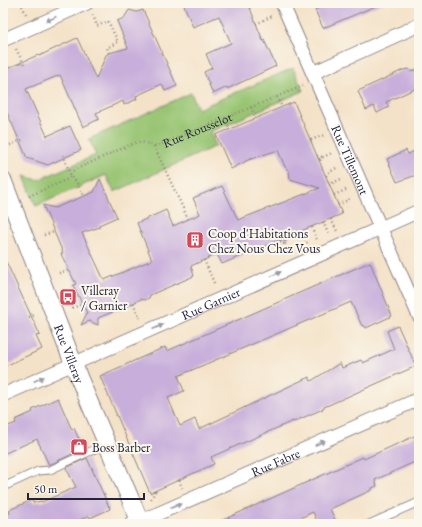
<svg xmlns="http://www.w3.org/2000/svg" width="422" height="527" font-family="'EB Garamond',serif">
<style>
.green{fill:#99c573;stroke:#5e7457}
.building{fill:#c8afdb}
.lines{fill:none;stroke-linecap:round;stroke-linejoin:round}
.service-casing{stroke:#8b8282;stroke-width:9}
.minor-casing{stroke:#8b8282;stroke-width:15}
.tertiary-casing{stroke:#8b8282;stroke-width:19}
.path{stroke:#8b8282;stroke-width:2.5;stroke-dasharray:1 3;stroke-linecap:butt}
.service{stroke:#fff;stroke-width:7}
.minor{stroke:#fff;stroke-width:13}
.tertiary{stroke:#fff;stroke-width:17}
.oneway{fill:#9c9ca7}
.labels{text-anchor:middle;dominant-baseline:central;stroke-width:4;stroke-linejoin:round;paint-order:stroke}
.street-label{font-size:13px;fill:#22223b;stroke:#fbf7ec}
.poi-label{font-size:13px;fill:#22223b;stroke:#fbf7ec;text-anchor:start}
</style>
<rect width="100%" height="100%" fill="#fbf7ec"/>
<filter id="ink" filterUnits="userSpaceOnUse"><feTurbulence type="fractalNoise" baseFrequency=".025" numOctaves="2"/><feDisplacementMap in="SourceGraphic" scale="8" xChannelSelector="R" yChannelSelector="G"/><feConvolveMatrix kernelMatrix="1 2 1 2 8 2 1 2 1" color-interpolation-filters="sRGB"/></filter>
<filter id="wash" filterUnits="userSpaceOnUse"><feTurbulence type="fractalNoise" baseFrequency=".012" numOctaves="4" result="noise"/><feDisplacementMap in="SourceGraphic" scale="16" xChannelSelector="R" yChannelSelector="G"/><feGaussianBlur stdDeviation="0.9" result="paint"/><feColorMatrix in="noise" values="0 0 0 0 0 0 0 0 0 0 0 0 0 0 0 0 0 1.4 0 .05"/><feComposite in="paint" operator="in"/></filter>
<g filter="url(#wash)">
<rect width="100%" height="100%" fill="#f4e2c8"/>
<path class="green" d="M293,68L303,91L210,132L216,146L114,192L106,175L36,206L24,176L38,180L96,155L89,139L191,93L198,109Z"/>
<g id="blocks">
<path class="building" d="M183,3H248L263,41L264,40L276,66L227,89V87L213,94L204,72L212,68L206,54L231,43L219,16L193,27Z
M329,3H383L323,28L315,10Z
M129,10L137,12L143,10L177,86L165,91L162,84L136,96L137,99L124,105L123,101L96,113L99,119L83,127L60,75L26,89L47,136L70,126L81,150L48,165L27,158L3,103V76L6,69L38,55L39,56L77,38L96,79L106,55L109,53L128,48L117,21L124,18Z
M419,68V87L386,102L389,107L377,113L374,106L366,110L358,91L403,70L409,69L411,72Z
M294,102L342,214L222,264L217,254L191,266L194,276L150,295L149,298L145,300L141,299L124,308L123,310L115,311L98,318V325L89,321L81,325L87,313L73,285L76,284L61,254L63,253L43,205L55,208L94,192L100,179L117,217L99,225L100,227L82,233L104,280L152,260L137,223L166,210L173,226L200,214L193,198L222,186L238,220L320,188L290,179L289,171L285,167L278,150L248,160L231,169L216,135Z
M419,149V174L397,182L387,159L406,150L408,154Z
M3,255L40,335L36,336L42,349L3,367Z
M370,262L392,316L366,328L364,325L362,326L351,302L178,376L184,391L168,398L180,426L195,419L199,429L294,384L309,377L311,381L340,363L342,368L361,360L363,363L394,349L387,331L398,326L416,366L322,408L323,409L293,422V421L211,457L214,464L150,493L100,376L165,347L167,351Z
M58,398L72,430L74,428L83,449L49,465L37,439L3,454V428L16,423L15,420L33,412L32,410Z
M419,434V460L375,480L377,486L372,488V490L330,509L337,524H318L313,512L287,524H214L363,457L364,459Z
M87,458L110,509L90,518L89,516L70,524H3V517L10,513L9,510L32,500L33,503L41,501L42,502L76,487L66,468Z"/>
</g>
</g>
<g filter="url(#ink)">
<use href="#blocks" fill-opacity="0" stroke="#8b8282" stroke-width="1"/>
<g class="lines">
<defs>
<path id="service" d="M3,487L38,471L50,470L106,444
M369,524L419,502"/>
<g id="minor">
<path id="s2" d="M282,3L419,316"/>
<path d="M3,40L87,3"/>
<path d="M313,73L419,25"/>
<path id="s3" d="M3,395L419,211"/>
<path id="s4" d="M131,524L155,515L419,399"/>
</g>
<g id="tertiary">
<path id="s5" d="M3,181L79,378L141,524"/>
</g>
</defs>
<use href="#service" class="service-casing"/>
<use href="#minor" class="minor-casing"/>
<use href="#tertiary" class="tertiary-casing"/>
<g class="path">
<path d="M22,6L26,14"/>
<path d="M93,15L97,26L108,21L118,42L107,48L109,53"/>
<path d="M256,24L272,16"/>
<path d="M16,49L24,64"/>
<path d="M277,97L282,107"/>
<path d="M3,107L7,105"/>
<path d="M251,107L256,118"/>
<path d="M225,118L230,129"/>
<path d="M311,140L324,135"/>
<path d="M10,145L22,140"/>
<path d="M154,146L188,219"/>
<path d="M63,155L71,177L75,180L84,196"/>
<path d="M317,156L322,157L320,161"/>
<path d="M319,159L332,153"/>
<path d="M326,176L328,173L338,167"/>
<path d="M328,182L331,181L333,183"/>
<path d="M329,185L343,178"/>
<path d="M334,195L348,189"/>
<path id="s1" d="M29,196L68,179L74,170L134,143L141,142L157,146L303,86"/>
<path d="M338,205L352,198"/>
<path d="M331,219L337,231"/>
<path d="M323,222L329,235"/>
<path d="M312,227L317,240"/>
<path d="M302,231L307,244"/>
<path d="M44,235L54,232"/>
<path d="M283,240L289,252"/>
<path d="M280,241L285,244L286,238"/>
<path d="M204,260L215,285"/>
<path d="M59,273L69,270"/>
<path d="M133,303L140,318"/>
<path d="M72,308L83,304"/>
<path d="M29,317L35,315"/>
<path d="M116,416L118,415"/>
<path d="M79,439L83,438"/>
<path d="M92,469L95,468"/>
<path d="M95,476L98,475"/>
<path d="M179,480L182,488"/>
<path d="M104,494L106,493"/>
<path d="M151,499L156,490"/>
<path d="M109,507L112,506"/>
</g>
<use href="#service" class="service"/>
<use href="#minor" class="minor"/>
<use href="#tertiary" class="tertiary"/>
</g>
<defs><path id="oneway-solid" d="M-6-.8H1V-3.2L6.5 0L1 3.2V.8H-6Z"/></defs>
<g class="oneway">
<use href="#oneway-solid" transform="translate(51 19) rotate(156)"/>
<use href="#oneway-solid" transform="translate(276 274) rotate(-24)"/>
<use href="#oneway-solid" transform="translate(158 327) rotate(-24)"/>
<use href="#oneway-solid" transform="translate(39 379) rotate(-24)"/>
<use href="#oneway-solid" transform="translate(320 443) rotate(-24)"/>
<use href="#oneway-solid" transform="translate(176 506) rotate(-23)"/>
</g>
</g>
<defs>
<symbol id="building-square" viewBox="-11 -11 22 22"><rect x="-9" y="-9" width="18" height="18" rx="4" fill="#d1495b" stroke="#fbf7ec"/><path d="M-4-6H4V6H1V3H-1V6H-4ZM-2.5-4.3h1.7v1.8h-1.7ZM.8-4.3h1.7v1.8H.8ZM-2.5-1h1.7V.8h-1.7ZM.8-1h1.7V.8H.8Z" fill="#fff"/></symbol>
<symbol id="bus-square" viewBox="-11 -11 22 22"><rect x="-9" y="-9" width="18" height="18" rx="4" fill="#d1495b" stroke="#fbf7ec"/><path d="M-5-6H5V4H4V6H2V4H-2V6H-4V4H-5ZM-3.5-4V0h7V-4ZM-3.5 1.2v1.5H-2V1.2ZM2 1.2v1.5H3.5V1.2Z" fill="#fff"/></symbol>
<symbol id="shop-square" viewBox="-11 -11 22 22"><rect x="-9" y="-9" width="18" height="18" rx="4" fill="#d1495b" stroke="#fbf7ec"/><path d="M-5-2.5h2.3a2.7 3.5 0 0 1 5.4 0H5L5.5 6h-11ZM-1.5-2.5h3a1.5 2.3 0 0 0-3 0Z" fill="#fff"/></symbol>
</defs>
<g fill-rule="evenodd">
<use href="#building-square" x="185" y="230" width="20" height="20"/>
<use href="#bus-square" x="58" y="287" width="20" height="20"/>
<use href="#shop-square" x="69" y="437" width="20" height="20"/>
</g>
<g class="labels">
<g class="street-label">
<text stroke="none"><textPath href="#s1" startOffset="186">Rue Rousselot</textPath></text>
<text stroke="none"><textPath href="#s2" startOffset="171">Rue Tillemont</textPath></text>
<text stroke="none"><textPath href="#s3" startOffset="227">Rue Garnier</textPath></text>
<text stroke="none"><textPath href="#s5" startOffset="185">Rue Villeray</textPath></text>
<text stroke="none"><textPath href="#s4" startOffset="157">Rue Fabre</textPath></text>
</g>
<g class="poi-label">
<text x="208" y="233">Coop d'Habitations<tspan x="208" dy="15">Chez Nous Chez Vous</tspan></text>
<text x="81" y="290">Villeray<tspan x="81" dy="15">/ Garnier</tspan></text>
<text x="92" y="447">Boss Barber</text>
</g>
</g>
<rect width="422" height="527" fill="none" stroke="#fbf7ec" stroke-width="16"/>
<path d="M28 493v6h116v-6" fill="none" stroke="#22223b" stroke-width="2"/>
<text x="34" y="493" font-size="12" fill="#22223b" stroke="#fbf7ec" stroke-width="3" paint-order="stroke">50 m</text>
</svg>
